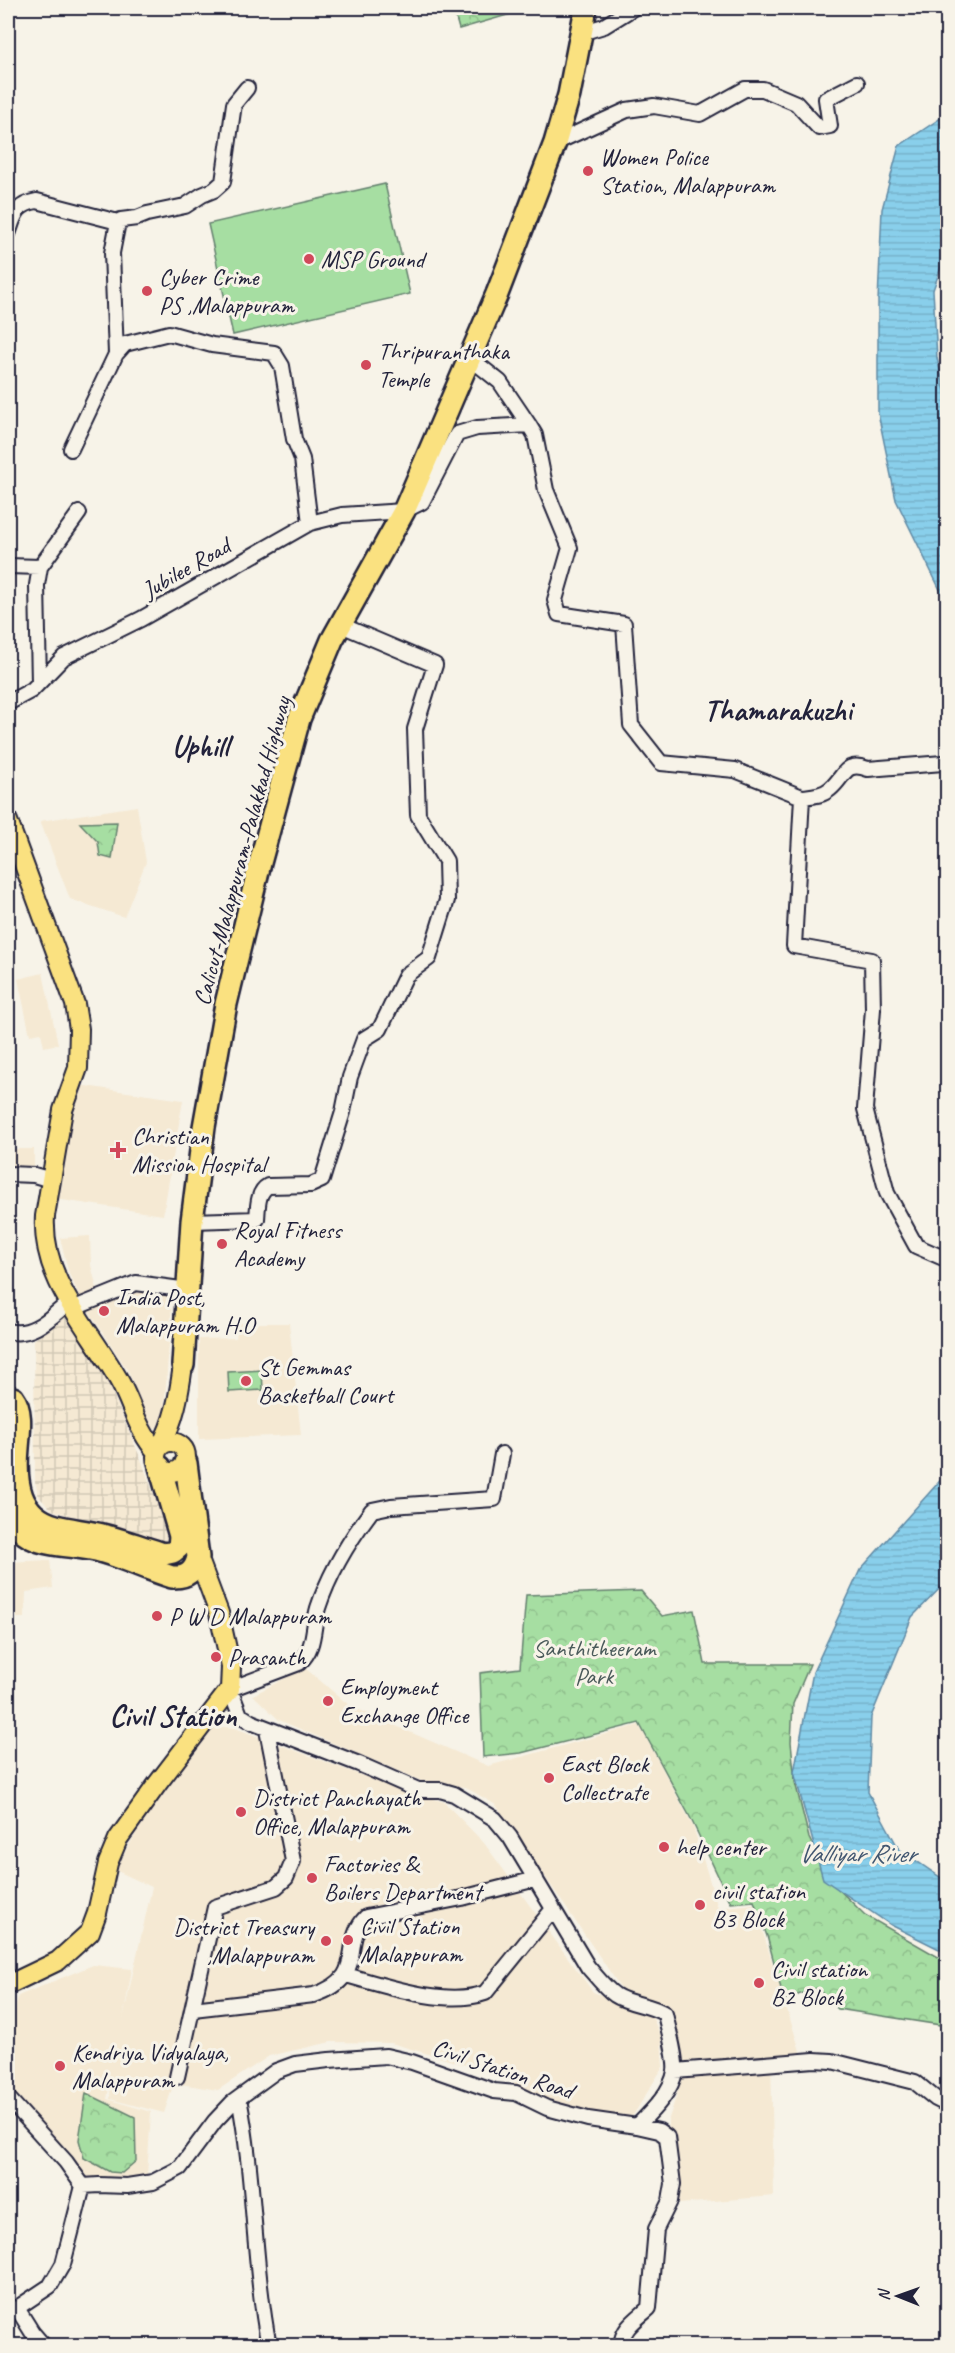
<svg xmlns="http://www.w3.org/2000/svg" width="955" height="2353" font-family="Caveat,sans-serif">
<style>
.built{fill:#f5e9d3}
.industrial{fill:url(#industrial-grid)}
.park{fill:url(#park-crowns);stroke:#64806e;stroke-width:1.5}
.pitch{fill:#a6dea2;stroke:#64806e;stroke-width:1.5}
.water{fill:url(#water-rules);stroke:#608aa5;stroke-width:1.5}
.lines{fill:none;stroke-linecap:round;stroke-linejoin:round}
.minor-casing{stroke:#22223b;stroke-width:18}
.major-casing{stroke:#22223b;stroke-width:22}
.highway-casing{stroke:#22223b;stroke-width:26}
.minor{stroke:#f7f3e8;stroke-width:14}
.major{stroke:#fae180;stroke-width:18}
.highway{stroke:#fae180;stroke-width:21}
.poi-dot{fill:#d1495b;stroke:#f7f3e8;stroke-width:2}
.labels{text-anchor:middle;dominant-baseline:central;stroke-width:6;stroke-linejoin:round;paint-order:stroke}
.poi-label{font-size:24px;fill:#22223b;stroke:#f7f3e8;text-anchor:start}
.street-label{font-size:24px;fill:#22223b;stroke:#f7f3e8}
.park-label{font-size:24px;fill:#4a5a5a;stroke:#f7f3e8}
.water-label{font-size:26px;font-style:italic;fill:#415670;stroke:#f7f3e8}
.district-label{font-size:30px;font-weight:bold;fill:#22223b;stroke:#f7f3e8}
</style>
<defs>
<pattern id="industrial-grid" width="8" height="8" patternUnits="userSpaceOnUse" patternTransform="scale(1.5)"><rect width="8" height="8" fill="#f5e9d3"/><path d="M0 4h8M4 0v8" fill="none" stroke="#d2c8b6"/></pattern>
<pattern id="park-crowns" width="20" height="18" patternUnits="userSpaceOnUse" patternTransform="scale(1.5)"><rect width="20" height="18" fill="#a6dea2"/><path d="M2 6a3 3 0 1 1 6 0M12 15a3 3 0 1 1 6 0" fill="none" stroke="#8fbe8c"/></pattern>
<pattern id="water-rules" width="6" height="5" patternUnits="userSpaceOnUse" patternTransform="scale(1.5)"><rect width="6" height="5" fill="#89cfeb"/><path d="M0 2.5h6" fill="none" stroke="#76b1ca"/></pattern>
</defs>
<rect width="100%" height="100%" fill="#f7f3e8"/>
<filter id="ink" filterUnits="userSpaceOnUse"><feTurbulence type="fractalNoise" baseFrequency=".0167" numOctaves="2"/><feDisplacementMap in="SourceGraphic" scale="12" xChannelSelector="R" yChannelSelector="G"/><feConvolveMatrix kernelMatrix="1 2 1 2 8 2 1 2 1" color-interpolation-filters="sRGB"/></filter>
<g filter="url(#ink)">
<path class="built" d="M137,806L146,862L124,917L70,899L40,821Z
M43,973L58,1044L44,1047L41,1033L30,1035L18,979Z
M71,1084L183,1100L163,1215L55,1199Z
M11,1149H34V1171H11Z
M90,1236L91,1265L97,1289L80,1297L69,1274L60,1238Z
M143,1287L173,1290L163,1424L152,1430L128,1371L86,1307Z
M238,1323H289L301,1435L199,1439V1339L236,1338Z
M50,1560L53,1588L26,1592L25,1618H8V1562Z
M305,1668L350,1706L488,1766L639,1725L693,1826L718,1908L754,1904L801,2054L771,2061L774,2196L679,2204L668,2121L680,2085L677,2032L669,2005L628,1995L621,1988L496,1805L465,1787L424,1782L279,1720L253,1695Z
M214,1726L235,1728L395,1788L444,1802L484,1843L593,1992L651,2015L661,2036L663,2067L632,2117L561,2107L496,2074L391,2043L331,2042L269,2056L218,2090L174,2083L164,2113L110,2099L111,2076L107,2099L151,2112L147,2176L86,2180L8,2089V2042L18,1996L93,1965L132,1969L123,2018L152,1887L115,1870L145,1817L184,1759Z"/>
<path class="industrial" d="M66,1314L108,1382L140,1457L168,1532L169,1539L162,1545H154L52,1510L39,1497L35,1482L34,1340Z"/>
<path class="park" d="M453,8H517L518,12L459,29Z
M117,822L112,859L100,856L98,842L80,823Z
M641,1591L662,1616L694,1610L705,1664H810L793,1704L791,1742L795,1782L809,1838L829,1880L865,1915L947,1962V2026L838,2009L817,1988L784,2000L767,1936L754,1901L731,1903L690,1817L639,1723L521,1753L483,1757L480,1673L520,1668L526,1595Z
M86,2093L135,2117L136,2161L122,2173L110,2172L84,2158L79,2140Z"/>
<path class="pitch" d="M385,184L410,294L233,335L208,224Z
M262,1370L263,1390L229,1392L228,1372Z"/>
<path class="water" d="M947,114V250L933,290L937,358L947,399V604L896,500L878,413V301L882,209L899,146Z
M947,1473V1581L912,1617L871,1717L868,1792L899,1849L947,1882V1953L891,1925L823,1879L794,1772L813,1672L860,1570Z"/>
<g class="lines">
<defs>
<path id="minor" d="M581,33L604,26L633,8
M555,143L627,110L654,106L700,114L745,89H763L796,103L819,128L830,126L826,99L857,83
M8,234C15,215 15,205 37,201L118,222
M116,354L112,253L118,222L121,220L137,218L147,214L185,206L202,195L214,190L223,182L234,104L247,88
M470,358L500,382L529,425
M71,449L116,354L125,344L169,333L212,345L274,353L282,366L294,439L302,459L310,523
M8,566L40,567
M39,683L37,585L40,567L79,513
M8,703L32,690L64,657L141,619L310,523L342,515L404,511L422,502L457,434L477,428L529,425L535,435L546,490L570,548L555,600L559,614L624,624L631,725L661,763L735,770L802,797L794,946L872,960L873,1009L865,1109L887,1193L916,1246L948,1260
M802,797C811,796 822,796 830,789C845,777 844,760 868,769L943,763L948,765
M8,1174L34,1175L51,1180
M192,1221L257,1219C258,1208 257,1192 268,1186L311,1185L322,1180L343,1112L350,1077L364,1039L380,1029L406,975L429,958L447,900L446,861L418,815L415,729L435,665L341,625
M72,1309L136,1283L188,1290
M8,1331C32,1338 51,1317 68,1303
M346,1975C386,1986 446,2007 485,1993L553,1909
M193,2009L314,1995C369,1977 339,1945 366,1917L462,1898L536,1879
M675,2071L814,2060L832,2061L915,2082L936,2099L948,2105
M177,2077L215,1907L276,1887L286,1878L293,1861L267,1730
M8,2098L66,2162L83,2186L63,2264L50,2286L8,2314
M239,2098C255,2180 253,2264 269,2346
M83,2186L99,2185L127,2186L153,2182L180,2168L215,2121L232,2103L276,2071L295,2064L329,2060L386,2056L412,2062L494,2091L516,2093L547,2108L588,2119L637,2126C651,2112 672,2092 675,2071C677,2059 668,2028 665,2014C651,2004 630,2005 615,1995C605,1988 596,1976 588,1967L510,1837L495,1819L454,1794L440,1790H418L359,1764L251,1722L240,1715L230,1689L299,1663C316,1648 312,1628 318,1608C329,1574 351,1538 372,1510L391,1506L494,1499L502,1454
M17,2308L32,2332L44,2346
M621,2346C622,2328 637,2319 649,2308L656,2229L670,2201L673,2184L667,2137L659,2131L637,2126"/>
<path id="major" d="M8,821L75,1004L79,1029L78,1068L63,1110L45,1216C41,1282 91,1329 121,1384C133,1407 139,1433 157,1452
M156 1457a15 15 0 1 1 30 0a15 15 0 1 1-30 0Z
M160,1447C175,1420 179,1395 183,1365
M8,1985L58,1961L90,1932L97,1913L108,1863L118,1839L158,1783L230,1689L231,1667L219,1613L198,1557"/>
<path id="highway" d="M183,1365L192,1221L204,1127L226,1004L260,863L299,719L332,640L404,511L497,294L555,143L569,95L586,8
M8,1397L13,1398C23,1411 19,1433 18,1448C15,1481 18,1516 56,1526C71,1530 87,1531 102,1535C123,1540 144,1548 164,1554L173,1552L179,1547L180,1536L160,1467
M8,1506C18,1553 67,1541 103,1552C127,1559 149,1570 172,1577C187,1578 195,1571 198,1557L186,1463"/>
</defs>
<use href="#minor" class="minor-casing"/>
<use href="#major" class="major-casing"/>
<use href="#highway" class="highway-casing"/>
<use href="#minor" class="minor"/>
<use href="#major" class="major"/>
<use href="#highway" class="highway"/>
</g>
</g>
<g class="poi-dot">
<circle cx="588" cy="171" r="6"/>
<circle cx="309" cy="259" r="6"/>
<circle cx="147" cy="291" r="6"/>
<circle cx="366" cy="365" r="6"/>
<path d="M115 1141h6v6h6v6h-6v6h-6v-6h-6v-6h6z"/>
<circle cx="222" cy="1244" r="6"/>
<circle cx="104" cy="1311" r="6"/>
<circle cx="246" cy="1381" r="6"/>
<circle cx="157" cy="1616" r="6"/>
<circle cx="216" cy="1657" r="6"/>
<circle cx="328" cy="1701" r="6"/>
<circle cx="549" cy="1778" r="6"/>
<circle cx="241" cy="1812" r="6"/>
<circle cx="664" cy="1847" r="6"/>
<circle cx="312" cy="1878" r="6"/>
<circle cx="700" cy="1905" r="6"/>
<circle cx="348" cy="1940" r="6"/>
<circle cx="326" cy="1941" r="6"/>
<circle cx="759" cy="1983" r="6"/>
<circle cx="60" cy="2066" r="6"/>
</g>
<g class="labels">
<g class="poi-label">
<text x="600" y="157">Women Police<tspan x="600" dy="28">Station, Malappuram</tspan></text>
<text x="321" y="259">MSP Ground</text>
<text x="159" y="277">Cyber Crime<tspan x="159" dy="28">PS ,Malappuram</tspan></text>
<text x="378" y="351">Thripuranthaka<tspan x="378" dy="28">Temple</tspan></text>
<text x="132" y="1136">Christian<tspan x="132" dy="28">Mission Hospital</tspan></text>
<text x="234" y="1230">Royal Fitness<tspan x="234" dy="28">Academy</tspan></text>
<text x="116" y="1297">India Post,<tspan x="116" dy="28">Malappuram H.O</tspan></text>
<text x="258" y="1367">St Gemmas<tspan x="258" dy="28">Basketball Court</tspan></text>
<text x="169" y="1616">P W D Malappuram</text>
<text x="228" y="1657">Prasanth</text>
<text x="340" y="1687">Employment<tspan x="340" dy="28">Exchange Office</tspan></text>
<text x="561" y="1764">East Block<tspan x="561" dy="28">Collectrate</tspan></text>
<text x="253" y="1798">District Panchayath<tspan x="253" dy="28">Office, Malappuram</tspan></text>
<text x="676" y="1847">help center</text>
<text x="324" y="1864">Factories &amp;<tspan x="324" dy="28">Boilers Department</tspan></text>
<text x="712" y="1891">civil station<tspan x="712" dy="28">B3 Block</tspan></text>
<text x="360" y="1926">Civil Station<tspan x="360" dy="28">Malappuram</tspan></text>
<text x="314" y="1927" text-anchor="end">District Treasury<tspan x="314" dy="28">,Malappuram</tspan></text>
<text x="771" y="1969">Civil station<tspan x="771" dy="28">B2 Block</tspan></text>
<text x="72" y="2052">Kendriya Vidyalaya,<tspan x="72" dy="28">Malappuram</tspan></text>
</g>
<g class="street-label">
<text transform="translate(186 568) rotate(-30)">Jubilee Road</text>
<text transform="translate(242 851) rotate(-75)">Calicut-Malappuram-Palakkad Highway</text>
<text transform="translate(503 2069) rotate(18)">Civil Station Road</text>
</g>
<g class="park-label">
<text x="594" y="1648">Santhitheeram<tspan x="594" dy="28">Park</tspan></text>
</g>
<g class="water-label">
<text x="857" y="1853">Valliyar River</text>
</g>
<g class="district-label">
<text x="778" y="710">Thamarakuzhi</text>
<text x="200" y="746">Uphill</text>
<text x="173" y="1716">Civil Station</text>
</g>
</g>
<rect width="955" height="2353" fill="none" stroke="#f7f3e8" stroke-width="30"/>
<rect x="15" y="15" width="925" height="2323" fill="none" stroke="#22223b" stroke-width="2" filter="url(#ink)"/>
<g transform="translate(898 2296) rotate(271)" stroke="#f7f3e8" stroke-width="4.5" paint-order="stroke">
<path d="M0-4.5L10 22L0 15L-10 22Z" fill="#22223b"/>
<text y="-9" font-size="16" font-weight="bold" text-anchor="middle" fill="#22223b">N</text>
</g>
</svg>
